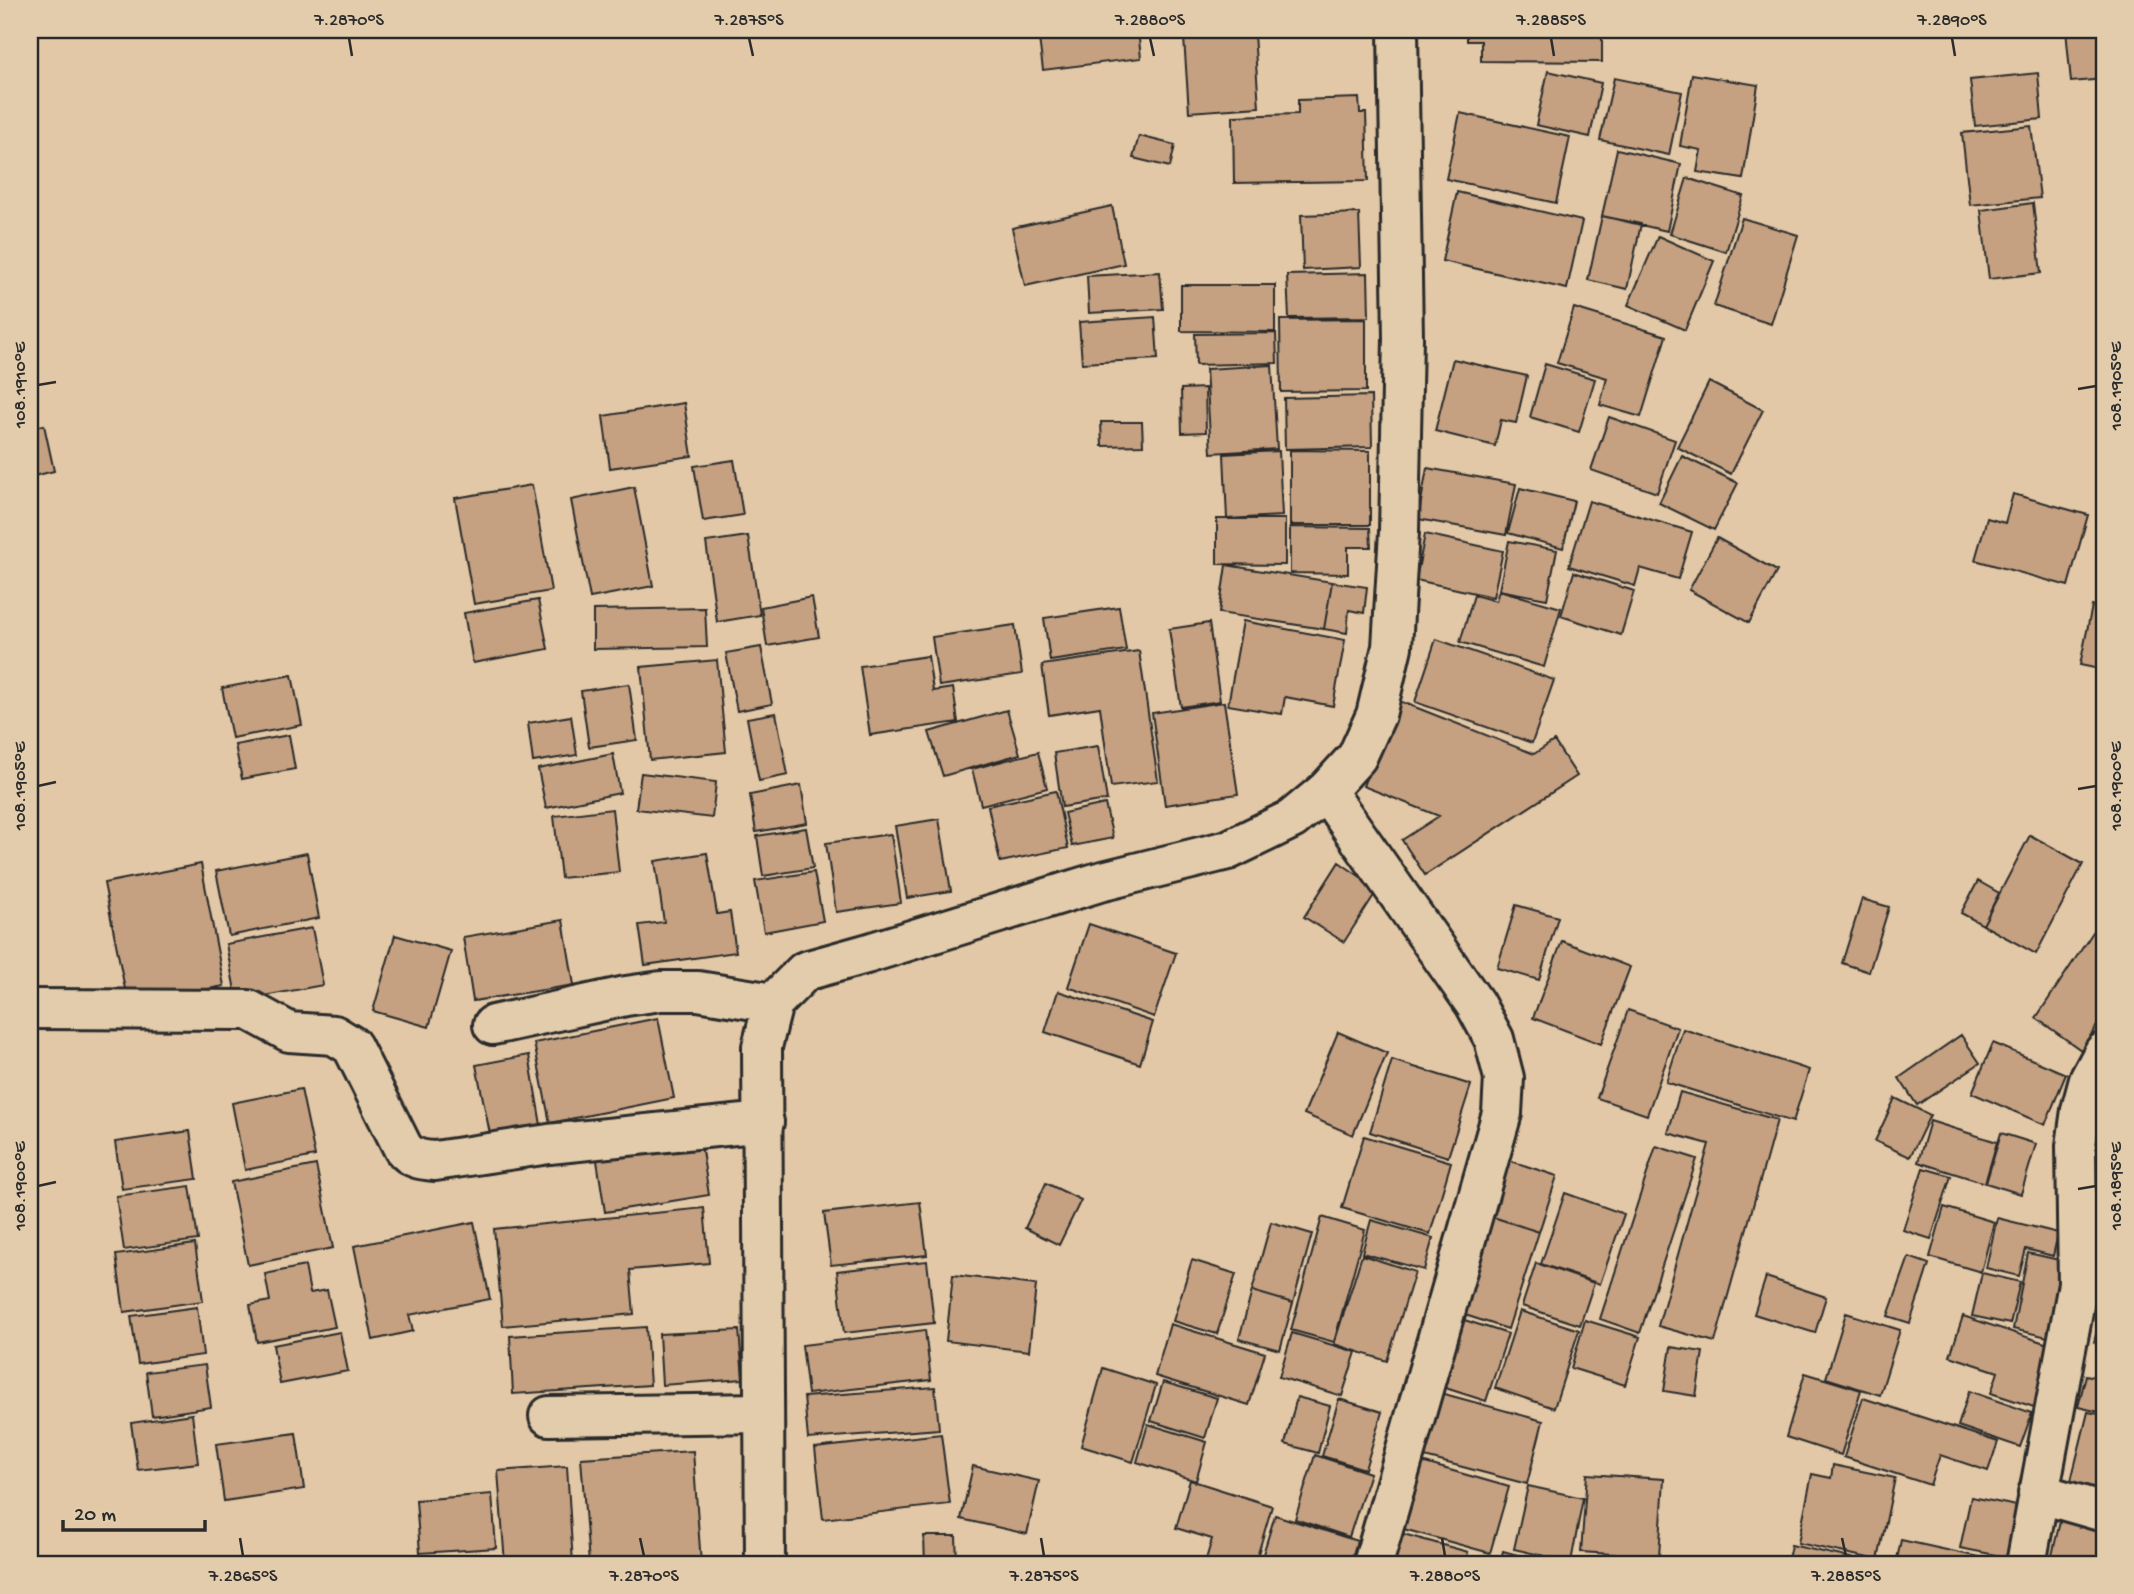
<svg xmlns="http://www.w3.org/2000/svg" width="2134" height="1594" font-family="'Gochi Hand',sans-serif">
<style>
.building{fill:#c5a182;stroke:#2b2b2b;stroke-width:2}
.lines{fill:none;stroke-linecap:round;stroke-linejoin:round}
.minor-casing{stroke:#2b2b2b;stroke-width:44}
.tertiary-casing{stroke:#2b2b2b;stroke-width:44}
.minor{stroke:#e2ccab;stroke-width:38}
.tertiary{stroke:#e2ccab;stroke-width:38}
.ticks{fill:none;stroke:#2b2b2b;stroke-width:2.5}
.neatline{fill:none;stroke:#2b2b2b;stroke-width:2.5}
.ticks-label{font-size:18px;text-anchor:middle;fill:#2b2b2b}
</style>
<rect width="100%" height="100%" fill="#e2c8a6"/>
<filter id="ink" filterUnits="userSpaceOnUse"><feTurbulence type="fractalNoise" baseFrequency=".0143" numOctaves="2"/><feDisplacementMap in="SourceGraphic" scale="14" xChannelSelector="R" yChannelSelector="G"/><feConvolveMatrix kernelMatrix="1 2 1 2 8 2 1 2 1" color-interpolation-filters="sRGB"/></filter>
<g filter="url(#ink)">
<path class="building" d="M1038,30H1138L1141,58L1043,70Z
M1188,30H1253V32L1188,35Z
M1467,30H1602V62L1481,61V41H1467Z
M2066,30H2104V79L2071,82Z
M1254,34L1259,107L1189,112L1184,38Z
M1548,71L1601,83L1590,137L1536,125Z
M2038,73L2042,119L1975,126L1970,80Z
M1692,74L1758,85L1743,179L1697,172L1701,150L1680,146Z
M1614,78L1682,92L1669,155L1600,140Z
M1359,98L1360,113H1366L1368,181L1234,183L1233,116L1298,114V100Z
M1460,113L1570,137L1556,203L1446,179Z
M2031,126L2040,198L1970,205L1962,133Z
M1139,136L1175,145L1170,167L1133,158Z
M1617,149L1681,164L1667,231L1602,216Z
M1687,178L1743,196L1726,252L1670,234Z
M1457,192L1582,221L1567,289L1442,261Z
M2033,203L2041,273L1989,279L1981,210Z
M1112,206L1124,264L1025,286L1012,228Z
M1359,213L1361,267L1303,270L1301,215Z
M1602,216L1641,224L1627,289L1588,280Z
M1742,218L1798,235L1771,324L1714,306Z
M1658,236L1714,261L1685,330L1628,305Z
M1160,272L1163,309L1089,313L1087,276Z
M1368,273L1369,317L1289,318L1287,275Z
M1181,285H1275V332L1181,331Z
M1574,308L1666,336L1641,417L1600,405L1607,378L1557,363Z
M1155,317L1158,359L1082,363L1079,322Z
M1366,319V391L1281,392L1280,320Z
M1276,333L1277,363L1196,365L1195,334Z
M1453,359L1527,376L1516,423L1501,420L1495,446L1435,431Z
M1545,364L1595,379L1579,432L1530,417Z
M1272,365L1277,449L1211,453L1206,369Z
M1709,382L1763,410L1731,474L1677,447Z
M1205,388L1206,432L1182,433L1181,389Z
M1371,396L1372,447L1285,449L1284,398Z
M684,403L692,456L610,468L603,416Z
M1609,417L1675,440L1657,493L1591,470Z
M1101,422H1142L1143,445L1102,446Z
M44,425L54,471L30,477V428Z
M1290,450L1370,451V525H1290Z
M1279,451L1282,516L1227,519L1224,454Z
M1682,456L1738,483L1714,530L1659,503Z
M734,460L743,515L703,521L694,466Z
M1427,468L1516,484L1506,535L1418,519Z
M532,485L551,591L474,604L455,498Z
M634,487L653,586L590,598L571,500Z
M1520,488L1574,501L1563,548L1508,533Z
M2013,494L2088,515L2068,586L1975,560L1987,518L2005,523Z
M1589,501L1692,532L1678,579L1640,568L1635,586L1569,566Z
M1217,519H1285V565L1217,564Z
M1290,527L1370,528L1371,547H1348V574L1290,573Z
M1425,534L1503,551L1493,597L1416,580Z
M748,536L760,615L717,622L706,542Z
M1717,538L1777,571L1749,623L1689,590Z
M1509,541L1557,550L1547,599L1499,590Z
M1226,565L1332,582L1324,629L1219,613Z
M1574,572L1634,591L1621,635L1561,616Z
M1332,582L1367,587L1364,613L1349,610L1347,633L1324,629Z
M1499,590L1561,608L1544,667L1460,642L1474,595L1496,601Z
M812,597L819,637L767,646L761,607Z
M538,600L548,649L473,663L464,613Z
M2092,606L2104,608V670L2080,665Z
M1119,607L1126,650L1050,661L1044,618Z
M705,608L707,647L593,649V610Z
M1243,621L1345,640L1333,706L1285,697L1282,714L1228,705Z
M1209,623L1220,701L1181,707L1169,629Z
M1015,625L1022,674L939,686L932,637Z
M1436,639L1554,680L1532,743L1415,702Z
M761,647L772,704L737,711L726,653Z
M1139,651L1158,781L1111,787L1100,707L1049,715L1042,665Z
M928,656L933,691L953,688L958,722L870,735L860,666Z
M717,660L726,752L650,760L641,667Z
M292,675L302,725L232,738L222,688Z
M629,684L637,740L589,747L581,691Z
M1397,700L1534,754L1554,741L1577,776L1425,875L1402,840L1439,816L1363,786Z
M1224,702L1238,794L1165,805L1152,713Z
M1007,710L1020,754L943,776L929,732Z
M776,713L788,775L759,781L747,718Z
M571,716L577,755L533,762L528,723Z
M289,735L295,769L242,779L235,745Z
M1098,746L1107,800L1062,807L1054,753Z
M1038,752L1047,788L981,805L972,769Z
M613,754L620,793L546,808L538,769Z
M641,773L716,782L712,818L636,809Z
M801,785L807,823L756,832L750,795Z
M1056,791L1068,848L1000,862L988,806Z
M1105,804L1113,838L1072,846L1064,813Z
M612,809L619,872L561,878L554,816Z
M939,819L951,891L907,898L895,826Z
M806,828L813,868L763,876L757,836Z
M891,834L901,903L836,912L826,843Z
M2030,835L2083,864L2036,954L1983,925Z
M307,853L319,918L229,936L216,871Z
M707,853L717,914L730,912L736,952L645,965L639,925L664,922L655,861Z
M1339,862L1378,889L1344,942L1304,917Z
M201,864L224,986L128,1004L104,883Z
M814,872L823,921L764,932L755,881Z
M1978,881L1999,893L1983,925L1961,913Z
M1862,899L1889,907L1869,972L1842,963Z
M1516,905L1558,917L1539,980L1497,968Z
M563,920L574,985L473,1001L463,937Z
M2099,923L2104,926V1015L2081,1050L2036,1018Z
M1089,924L1176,953L1154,1017L1068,987Z
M312,928L323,985L237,1001L226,944Z
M395,935L451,951L429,1027L373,1011Z
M1562,941L1630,967L1601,1044L1533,1018Z
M1058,991L1153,1022L1140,1064L1045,1032Z
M1628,1010L1678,1028L1647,1115L1597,1098Z
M658,1018L674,1098L550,1123L534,1043Z
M1683,1029L1809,1070L1793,1122L1666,1082Z
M1338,1032L1387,1053L1353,1135L1304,1114Z
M1961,1035L1980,1063L1917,1105L1899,1078Z
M1993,1043L2066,1074L2045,1125L1972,1093Z
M529,1055L541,1125L490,1134L476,1065Z
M1392,1060L1471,1085L1448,1157L1370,1132Z
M301,1089L315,1156L245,1170L232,1103Z
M1680,1092L1777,1120L1715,1342L1658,1326L1709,1144L1668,1133Z
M1895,1098L1930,1115L1910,1157L1875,1141Z
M1930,1121L1997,1142L1985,1183L1918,1162Z
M190,1131L197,1179L122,1189L115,1142Z
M2001,1133L2036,1144L2021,1194L1986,1183Z
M1364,1136L1451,1162L1430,1234L1342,1208Z
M700,1138L709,1195L605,1212L596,1154Z
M1656,1146L1697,1159L1640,1333L1600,1319Z
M1508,1160L1557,1176L1539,1232L1490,1216Z
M316,1165L333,1248L248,1265L231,1182Z
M1923,1168L1951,1176L1931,1239L1903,1230Z
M1046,1183L1081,1200L1059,1245L1025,1228Z
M190,1186L198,1240L124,1250L116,1196Z
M1565,1193L1624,1214L1600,1284L1541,1264Z
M920,1202L927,1255L831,1265L824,1213Z
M1944,1207L1994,1222L1981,1272L1930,1257Z
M704,1208L709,1263L630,1270L634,1314L503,1326L494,1229Z
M1490,1216L1539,1232L1508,1329L1459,1313Z
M1322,1217L1365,1230L1334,1342L1291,1330Z
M1997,1218L2058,1233L2053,1256L2026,1249L2019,1276L1986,1268Z
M1371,1220L1433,1238L1424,1270L1362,1253Z
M474,1222L490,1299L409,1315L413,1331L373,1340L354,1246Z
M1271,1222L1312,1234L1293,1303L1252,1291Z
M2104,1233V1298L2090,1294Z
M195,1244L203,1301L124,1312L116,1255Z
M2028,1253L2068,1262L2052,1338L2013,1329Z
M1362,1255L1415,1272L1387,1361L1334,1344Z
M1909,1257L1929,1264L1910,1323L1888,1316Z
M1192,1260L1236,1274L1217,1334L1173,1321Z
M927,1261L934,1323L844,1333L837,1271Z
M1536,1263L1594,1283L1580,1325L1522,1306Z
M305,1266L310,1293L327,1290L335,1327L257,1342L250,1305L270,1301L265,1274Z
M1982,1273L2020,1282L2010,1324L1972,1316Z
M953,1275L1036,1285L1029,1351L946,1341Z
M1766,1277L1826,1297L1815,1333L1754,1314Z
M1252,1291L1293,1303L1280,1350L1239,1339Z
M2104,1305V1345L2094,1342Z
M197,1307L203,1355L138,1364L131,1316Z
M1520,1311L1579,1330L1554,1408L1495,1388Z
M1846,1313L1900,1330L1880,1395L1826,1378Z
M1963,1316L2057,1347L2037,1408L1991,1393L1998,1372L1950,1356Z
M1455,1317L1508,1334L1486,1401L1433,1384Z
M1585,1320L1640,1337L1625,1385L1571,1368Z
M1170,1324L1265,1353L1249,1405L1155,1376Z
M646,1327L650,1385L513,1394L510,1336Z
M739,1330L743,1379L662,1385L659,1334Z
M925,1330L931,1380L808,1394L802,1345Z
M340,1332L348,1371L280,1384L273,1345Z
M1292,1333L1356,1352L1342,1396L1279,1377Z
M1671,1347L1703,1352L1696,1396L1664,1391Z
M205,1365L211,1407L152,1416L146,1372Z
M1103,1368L1156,1385L1133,1462L1081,1446Z
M1805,1373L1861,1390L1841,1455L1786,1437Z
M2086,1375L2104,1379V1413L2078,1407Z
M1163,1382L1217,1398L1205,1438L1151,1421Z
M935,1387L939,1429L808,1439L804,1397Z
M1969,1391L2032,1413L2020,1447L1958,1426Z
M1437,1392L1543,1421L1527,1484L1421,1456Z
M1297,1397L1330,1406L1318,1453L1285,1444Z
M1863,1398L1998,1442L1988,1471L1940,1455L1930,1485L1844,1457Z
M1339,1399L1382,1412L1365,1469L1322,1456Z
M2088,1412L2104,1415V1502L2068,1493Z
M192,1414L198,1463L138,1470L131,1423Z
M1148,1424L1207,1442L1196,1481L1137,1462Z
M296,1433L304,1489L224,1501L216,1444Z
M941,1434L950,1504L823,1519L815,1448Z
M693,1451L701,1564H589L581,1458Z
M1315,1455L1370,1473L1349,1537L1295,1519Z
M1418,1461L1509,1487L1490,1553L1400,1528Z
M1833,1465L1895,1478L1878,1560L1798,1543L1812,1474L1831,1478Z
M567,1466L573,1564H505L498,1471Z
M973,1466L1039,1481L1027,1534L961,1519Z
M1587,1474L1664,1479L1659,1557L1581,1552Z
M1190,1480L1272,1506L1255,1564L1205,1563L1212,1539L1176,1528Z
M1528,1486L1583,1498L1571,1562L1514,1549Z
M492,1494L496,1548L420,1553L416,1500Z
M1971,1497L2027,1508L2016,1559L1960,1548Z
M2062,1513L2104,1524V1564H2050Z
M1275,1515L1357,1541L1350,1564H1260Z
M1396,1532L1468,1552L1465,1564H1388Z
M924,1536H956L957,1564H925Z
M1901,1540L2006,1563V1564H1896Z
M1791,1545L1878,1564H1787Z
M1503,1551L1550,1564H1500Z
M493,1556L494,1564H448L447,1559Z"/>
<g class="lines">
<defs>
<path id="minor" d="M1326,791L1475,1004L1494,1039L1504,1078L1502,1113L1373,1564
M30,1009L249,1010L289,1032L334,1035L352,1046L403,1148C412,1159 421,1160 435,1161L549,1144L764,1122
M493,1025L626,996L661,991H698L773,1003
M549,1416L764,1413
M2038,1493L2104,1512
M2026,1564L2078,1284L2076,1146L2081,1110L2089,1080L2104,1052"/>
<path id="tertiary" d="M765,1564L762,1047L773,1003L805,971L866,954L1099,882L1228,850L1292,819L1326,791L1357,757L1376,715L1392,647L1399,532L1403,338L1398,30"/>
</defs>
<use href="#minor" class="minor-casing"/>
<use href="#tertiary" class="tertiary-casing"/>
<use href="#minor" class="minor"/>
<use href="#tertiary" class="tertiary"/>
</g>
</g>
<path class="ticks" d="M349,38L352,56M749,38L753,56M1150,38L1154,56M1551,38L1554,56M1952,38L1955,56M38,385L56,382M2078,389L2096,386M38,786L56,782M2078,789L2096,786M38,1186L56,1182M2078,1189L2096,1186M240,1538L243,1556M640,1538L644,1556M1041,1538L1044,1556M1442,1538L1445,1556M1842,1538L1846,1556"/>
<rect width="2134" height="1594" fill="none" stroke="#e2ccab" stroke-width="77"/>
<path d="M63 1520v10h142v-10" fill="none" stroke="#2b2b2b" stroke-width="3.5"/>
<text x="74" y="1520" font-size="21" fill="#2b2b2b" stroke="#e2ccab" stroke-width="5" paint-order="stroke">20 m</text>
<rect x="38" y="38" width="2058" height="1518" class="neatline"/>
<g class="ticks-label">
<text x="349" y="25">7.2870°S</text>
<text x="749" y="25">7.2875°S</text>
<text x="1150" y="25">7.2880°S</text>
<text x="1551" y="25">7.2885°S</text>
<text x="1952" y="25">7.2890°S</text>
<text transform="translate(19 385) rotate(-90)" y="6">108.1910°E</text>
<text transform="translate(2115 386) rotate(-90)" y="6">108.1905°E</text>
<text transform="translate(19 786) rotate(-90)" y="6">108.1905°E</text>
<text transform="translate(2115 786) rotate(-90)" y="6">108.1900°E</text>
<text transform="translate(19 1186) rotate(-90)" y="6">108.1900°E</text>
<text transform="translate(2115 1186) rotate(-90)" y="6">108.1895°E</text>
<text x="243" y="1581">7.2865°S</text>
<text x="644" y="1581">7.2870°S</text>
<text x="1044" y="1581">7.2875°S</text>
<text x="1445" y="1581">7.2880°S</text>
<text x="1846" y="1581">7.2885°S</text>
</g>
</svg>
